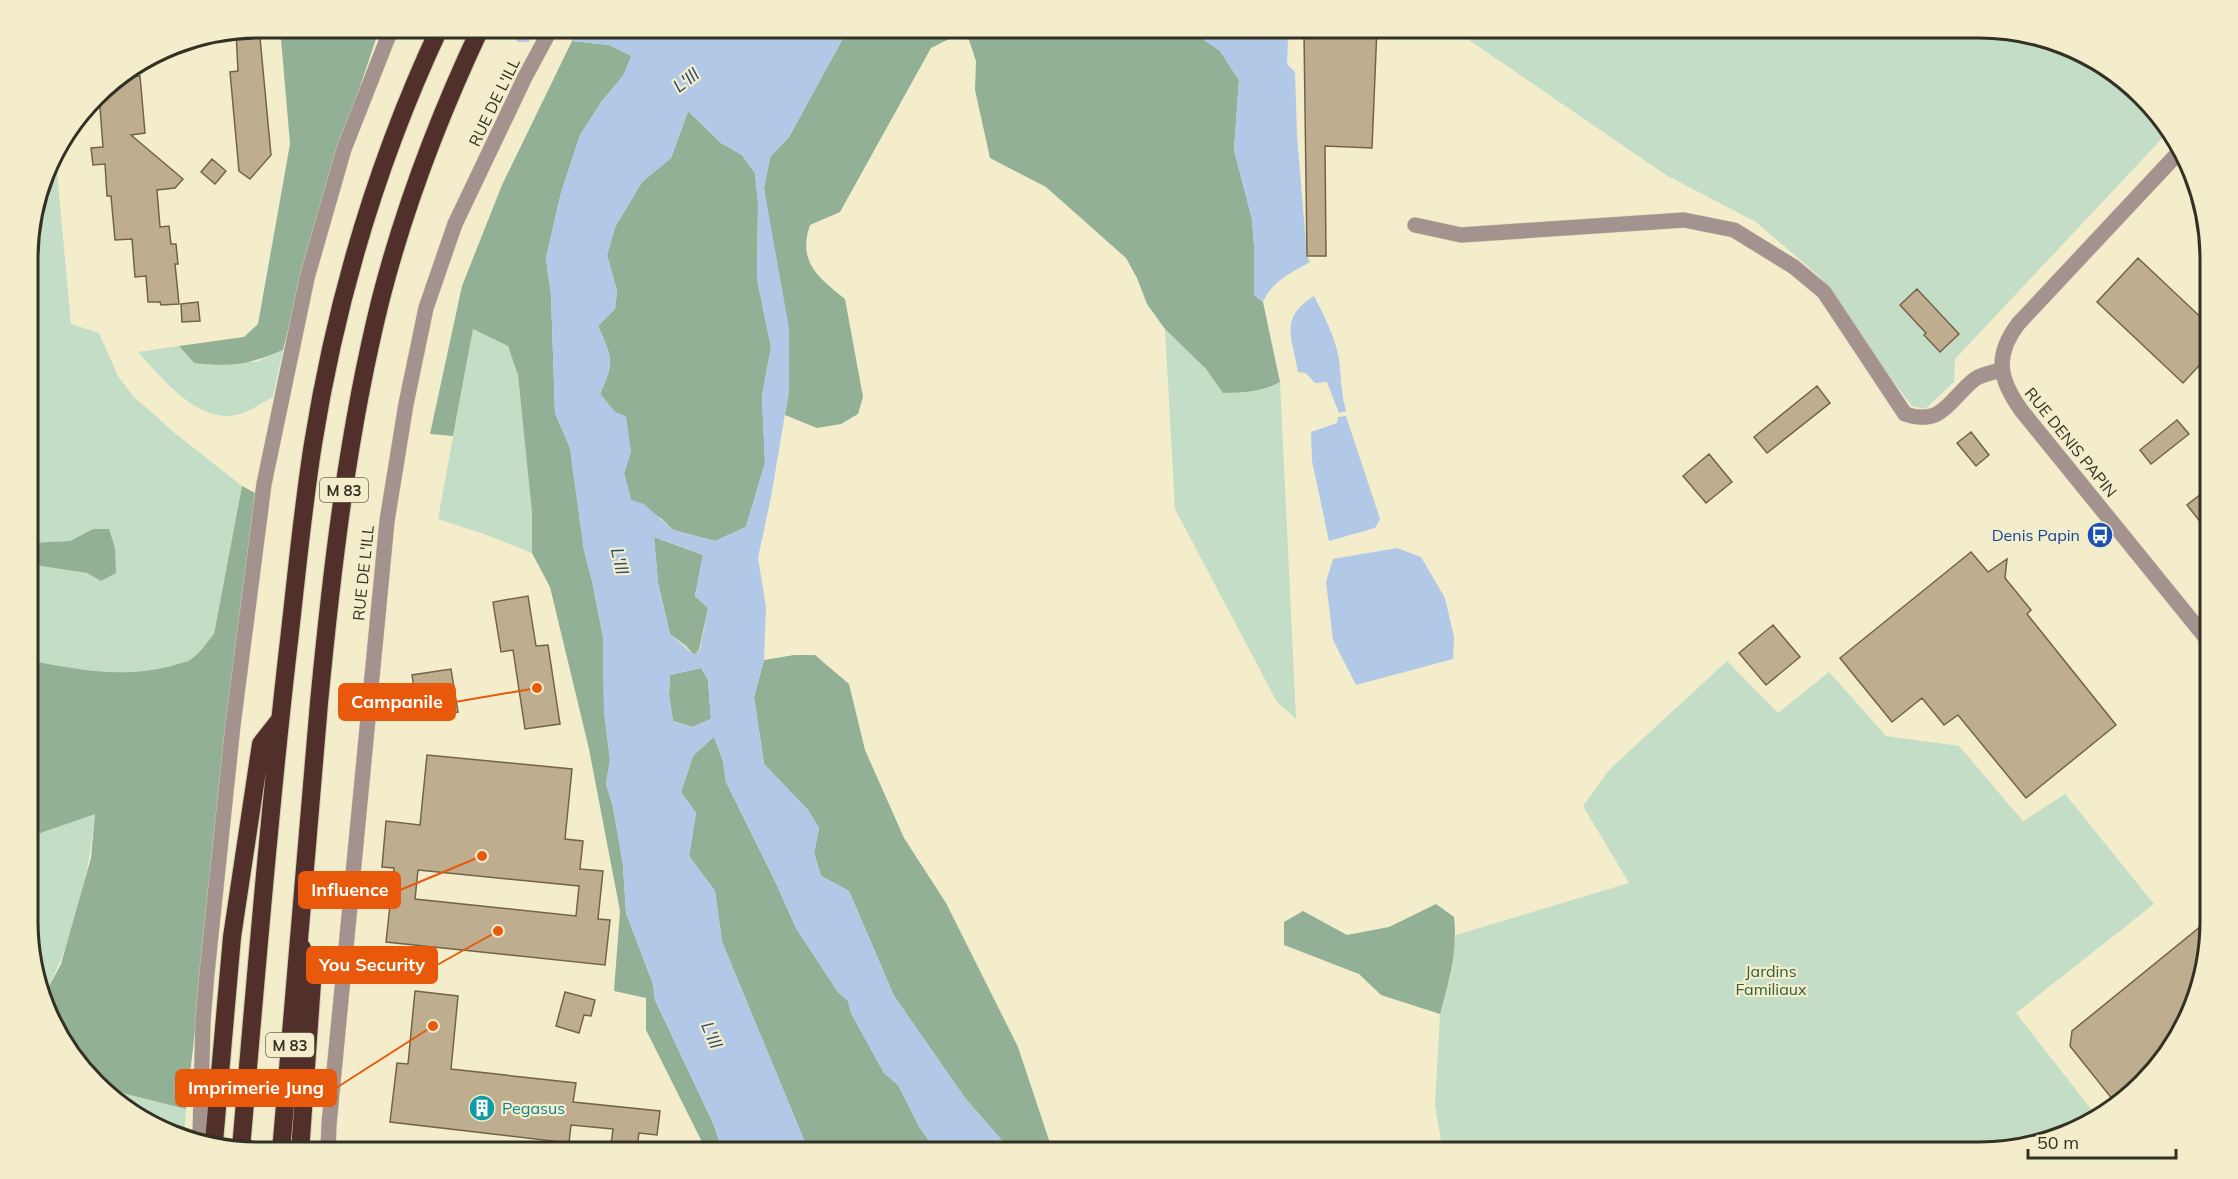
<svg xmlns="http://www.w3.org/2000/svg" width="2238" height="1179" font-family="Mulish,sans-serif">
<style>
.green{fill:#c4ddc6}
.forest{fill:#92b096}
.water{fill:#b2c8e7;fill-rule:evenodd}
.pier{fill:#f3edcb}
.building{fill:#bfad90;stroke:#746349;stroke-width:1.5;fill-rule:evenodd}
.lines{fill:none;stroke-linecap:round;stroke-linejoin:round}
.minor-casing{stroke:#d0cbad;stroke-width:16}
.highway-casing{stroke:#d0cbad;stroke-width:20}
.minor{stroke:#a4928f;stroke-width:15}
.highway{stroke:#51302b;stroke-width:18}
.labels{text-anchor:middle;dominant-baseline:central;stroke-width:4.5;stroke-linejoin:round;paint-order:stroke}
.shield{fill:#f3edcb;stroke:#6d6956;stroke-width:1.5}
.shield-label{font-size:15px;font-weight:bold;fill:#333124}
.street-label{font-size:16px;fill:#333124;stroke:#f3edcb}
.transit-label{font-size:16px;fill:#164399;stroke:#f3edcb;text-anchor:end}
.park-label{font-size:16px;fill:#32603a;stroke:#f3edcb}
.culture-label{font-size:16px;fill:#0d838f;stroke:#f3edcb;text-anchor:start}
.water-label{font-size:18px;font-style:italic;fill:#2e4d76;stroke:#f3edcb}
.rim{fill:none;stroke:#333124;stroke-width:3}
.leader{fill:none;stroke:#e8590c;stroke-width:2}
.callout-dot{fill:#e8590c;stroke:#f3edcb;stroke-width:2}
.callout{fill:#e8590c;stroke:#e8590c;stroke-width:2}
.callout-label{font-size:18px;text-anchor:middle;font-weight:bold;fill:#fff}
</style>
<rect width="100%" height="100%" fill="#f3edcb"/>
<path class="green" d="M1450,27H1980L2082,51L2132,85L2171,129L1955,359L1954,382L1925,409L1912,406L1852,327L1820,277L1756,222L1666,175Z
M55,150L71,324L99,333L118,376L133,396L176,434L242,486L214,634C206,643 199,655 188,661C183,663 176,664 171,666C124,679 74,669 28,660V564L87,573L101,581L93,529L70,541L28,543V243L51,156Z
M473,329L509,346L518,375L532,513V553L484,534L438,519Z
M1165,329L1206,369L1223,393C1244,393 1262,392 1280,382L1296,719L1277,702L1175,509Z
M179,346L194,363L256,362L283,350L273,397C263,402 251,411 240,414C199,426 162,378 138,352Z
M1727,661L1778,713L1829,672L1886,736L1959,746L2023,821L2065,794L2154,904L2016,1013L2098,1118L2054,1140L1994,1152H1443L1435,1105L1440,1014L1450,978L1456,935L1629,883L1583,806L1609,770Z
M95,813C89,875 74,939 45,994L29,951V837Z
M95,1082L126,1094L186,1109L184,1135L156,1128L106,1095Z"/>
<path class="forest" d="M280,27H380L321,203L283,350C248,365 232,367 194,363L179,346L244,337L258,324L290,144Z
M853,27H1186L1220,51L1239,80L1234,150L1252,219L1254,245V295L1263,302L1280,382C1262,392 1244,393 1223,393L1206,369L1165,329L1147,304L1137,278L1126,258L1046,187L990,158L975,90L976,61L969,40L955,36L931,48L840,212L810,225C797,262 819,278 845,299L863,397L858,414L841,424L817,428L785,415L789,390L764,188L770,157L789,137L847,31Z
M572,41L609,45L632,56L623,76L602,101L580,135L561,193L546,258L551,295L555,413L570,448L584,550L592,581L603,637L604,711L610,760L606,784L613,807L623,865L626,913L653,984L655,1000L713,1123L723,1152H707L646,1030V998L614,991L620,911L589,749L550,587L532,553V513L518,375L508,346L473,329L453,436L430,434L462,286L502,185Z
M688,111L721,143L742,155L755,173L758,203L757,279L771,347L762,396L765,463L746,527L715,541L673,530L662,519L631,500L624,473L631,451L615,412L600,394C615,361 612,358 598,326L615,309L617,291L607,255L615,227L642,182L671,158Z
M242,486L257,494L186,1109L126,1094L95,1082L66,1049L45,994L61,964L91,858L95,814L29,837L28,660C74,669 124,679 171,666C176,664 183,663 188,661C199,655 206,643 214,634Z
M93,529H109L115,548L116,573L101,581L87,573L28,564V543L70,541Z
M654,537L703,555L695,596L708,608L699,650L694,655L686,646L670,634L658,583Z
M794,655H815L849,684L865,750L904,838L946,903L1018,1047L1053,1152H1012L965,1098L894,996L849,891L821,876L814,853L819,828L808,810L764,764L754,697L764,660Z
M701,668L708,680L711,719L692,727L673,721L669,695L670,675Z
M714,736L723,761L726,782L775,881L796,928L838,992L848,1001L851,1013L884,1073L898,1085L920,1128L937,1152H809L722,942L715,891L689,856L696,813L681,792L693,756Z
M1436,904L1454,917C1458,950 1449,982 1440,1014L1381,995L1359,974L1284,945V922L1303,911L1347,935L1389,927Z"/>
<path class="water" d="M467,27L582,28L631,31L636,27H853L847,31L789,137L770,157L764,188L789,328V390L771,497L758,558L766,607L764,660L754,697L764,764L808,810L819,828L814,853L821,876L849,891L894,996L965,1098L1012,1152H937L920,1128L898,1085L884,1073L851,1013L848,1001L838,992L796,928L775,881L726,782L723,761L714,737L693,756L681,792L696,813L689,856L715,891L722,942L809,1152H723L713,1123L655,1000L653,984L626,913L623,865L613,807L606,784L610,760L604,711L603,637L592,581L584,550L570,448L555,413L551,295L546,258L561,193L580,135L602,101L623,76L631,56L609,45L572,41L519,42ZM688,111L721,143L742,155L755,173L758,203L757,279L771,347L762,396L765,463L746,527L715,541L673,530L644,504L631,500L624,473L631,451L626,416L615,412L600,394C615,361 612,358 598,326L615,309L617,291L607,255L615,227L642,182L671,158ZM654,537L703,555L695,596L708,608L700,650L694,655L670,634L658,583ZM701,668L708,680L711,719L692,727L673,721L669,695L670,675Z
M1186,27H1230L1252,40L1257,27H1296L1288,40L1287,64L1295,72L1297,134L1307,256L1310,262C1291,273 1272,281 1263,302L1254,295V245L1252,219L1234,150L1239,80L1220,51Z
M1314,296C1324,315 1335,337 1339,359C1341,376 1341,393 1346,411L1339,413L1327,382L1315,383L1306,373L1298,372C1292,337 1279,318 1314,296Z
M1346,416L1380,519L1375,528L1329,541L1312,461L1311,432L1337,423L1338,417Z
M1397,548L1421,557L1445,598L1454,637L1453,659L1356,685L1333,640L1326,582L1333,559Z"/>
<path class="pier" d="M464,27H523L515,44L466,30Z
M537,27H579L569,45H527Z"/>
<path class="building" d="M259,27L271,155L250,179L239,171L230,72L238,71L236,31Z
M1309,27H1377L1372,148L1325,146L1326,256H1307L1304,33H1309Z
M140,76L145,133L131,135L183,179L175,188L157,190L160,227L169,226L171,244H176L178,264H175L179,304L161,305L160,302H148L146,276L135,277L132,239L115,240L111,196H107L105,164L93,165L91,148L103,147L99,94L106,85L118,77Z
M212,159L226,171L215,184L201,172Z
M2138,258L2209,325V355L2183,383L2097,302Z
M1917,289L1959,334L1940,352L1924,335L1926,333L1900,305Z
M198,302L200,321L182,322L181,304Z
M1817,386L1830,403L1767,453L1754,437Z
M2177,420L2189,434L2151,464L2140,450Z
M1971,432L1989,455L1976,466L1957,443Z
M1709,454L1732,482L1706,503L1683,476Z
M2210,487V534L2187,505Z
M1971,552L1988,572L2007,559L2005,578L2031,610L2027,614L2116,725L2026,798L1958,715L1944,725L1922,698L1892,722L1840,658Z
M528,596L536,646L548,645L560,724L525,729L513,650L501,652L493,602Z
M1773,625L1800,657L1766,685L1739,653Z
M451,669L458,712L418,718H406L407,696L415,695L412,675Z
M427,755L572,769L565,839L583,841L580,869L603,871L598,919L610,920L605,965L386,942L394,868L382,867L386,821L420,825ZM418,870L579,886L576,916L415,899Z
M2211,918L2187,1023L2153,1073L2117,1105L2070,1046L2072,1031Z
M415,991L458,996L451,1069L576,1083L573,1102L660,1111L657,1135L639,1133L637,1147L611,1145L613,1129L571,1125L569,1143L390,1122L397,1063L408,1064Z
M565,992L595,1000L591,1016L584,1015L579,1033L556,1026Z"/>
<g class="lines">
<defs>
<path id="minor" d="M2180,151L2018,324C1994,356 1999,379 2021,410L2210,643
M1415,225L1461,235L1684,220L1734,230L1794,267L1824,292L1905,414C1943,427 1950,398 1975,379C1982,374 1994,372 2002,370
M200,1138L203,1021L207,973L233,725L264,484L307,278L344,149L392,27
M328,1152L329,1124L387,521L406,404L426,308L455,224L525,77L552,27"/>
<path id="highway" d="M214,1142L232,937L261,744L279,721
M241,1148C256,976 270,804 290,632C297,570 303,507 313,444C336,300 378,159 440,27
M281,1152C293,1002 305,852 319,703C332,567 348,430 381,298C405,205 440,114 481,27
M300,1152L312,982L302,948"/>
</defs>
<use href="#minor" class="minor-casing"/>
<use href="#highway" class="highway-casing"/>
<use href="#minor" class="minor"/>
<use href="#highway" class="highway"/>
</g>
<defs>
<symbol id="bus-disc" viewBox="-11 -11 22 22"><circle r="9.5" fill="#1a4fb4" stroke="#f3edcb"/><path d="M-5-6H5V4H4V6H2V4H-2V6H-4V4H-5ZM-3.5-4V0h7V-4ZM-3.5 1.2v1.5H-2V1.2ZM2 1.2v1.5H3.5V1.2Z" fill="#fff"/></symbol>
<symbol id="building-disc" viewBox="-11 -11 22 22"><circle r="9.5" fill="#0f9aa8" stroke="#f3edcb"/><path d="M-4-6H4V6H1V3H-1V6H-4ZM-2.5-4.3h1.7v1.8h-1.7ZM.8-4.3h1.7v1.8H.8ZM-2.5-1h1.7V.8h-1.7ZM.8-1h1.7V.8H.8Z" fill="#fff"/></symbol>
</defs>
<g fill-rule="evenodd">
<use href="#bus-disc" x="2085" y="520" width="30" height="30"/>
<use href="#building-disc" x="467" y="1093" width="30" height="30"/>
</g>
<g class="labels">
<g class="shield">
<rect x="320" y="478" width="48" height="24" rx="4.5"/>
<rect x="266" y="1033" width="48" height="24" rx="4.5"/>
</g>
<g class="shield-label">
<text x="344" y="490">M 83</text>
<text x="290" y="1045">M 83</text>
</g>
<g class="street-label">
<text transform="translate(494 102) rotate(-64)">RUE DE L'ILL</text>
<text transform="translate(2071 442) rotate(51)">RUE DENIS PAPIN</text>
<text transform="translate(363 573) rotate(-84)">RUE DE L'ILL</text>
</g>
<g class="transit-label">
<text x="2080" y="535">Denis Papin</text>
</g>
<g class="park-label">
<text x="1771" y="971">Jardins<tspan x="1771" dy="18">Familiaux</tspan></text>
</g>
<g class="culture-label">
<text x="502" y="1108">Pegasus</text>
</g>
<g class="water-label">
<text transform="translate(686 80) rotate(-37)">L'Ill</text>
<text transform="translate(620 561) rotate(78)">L'Ill</text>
<text transform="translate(712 1035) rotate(67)">L'Ill</text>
</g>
</g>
<path d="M0 0H2238V1179H0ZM259 38H1979A221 221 0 0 1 2200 259V921A221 221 0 0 1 1979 1142H259A221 221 0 0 1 38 921V259A221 221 0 0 1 259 38Z" fill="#f3edcb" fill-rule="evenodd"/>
<path class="rim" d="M259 38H1979A221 221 0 0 1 2200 259V921A221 221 0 0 1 1979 1142H259A221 221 0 0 1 38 921V259A221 221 0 0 1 259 38Z"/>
<path class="leader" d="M537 688L455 702M482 856L400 890M498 931L437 965M433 1026L336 1088"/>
<g class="callout-dot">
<circle cx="537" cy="688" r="6"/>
<circle cx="482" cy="856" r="6"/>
<circle cx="498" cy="931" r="6"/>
<circle cx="433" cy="1026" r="6"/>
</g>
<g class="callout">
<rect x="339" y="684" width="116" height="36" rx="6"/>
<rect x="299" y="872" width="101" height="36" rx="6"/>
<rect x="307" y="947" width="130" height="36" rx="6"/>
<rect x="176" y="1070" width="160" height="36" rx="6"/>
</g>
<g class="callout-label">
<text x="397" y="708">Campanile</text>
<text x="350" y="896">Influence</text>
<text x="372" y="971">You Security</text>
<text x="256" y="1094">Imprimerie Jung</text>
</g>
<path d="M2028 1149v9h148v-9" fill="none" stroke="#333124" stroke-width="3"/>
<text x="2037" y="1149" font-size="18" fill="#333124" stroke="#f3edcb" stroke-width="4.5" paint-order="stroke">50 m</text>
</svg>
